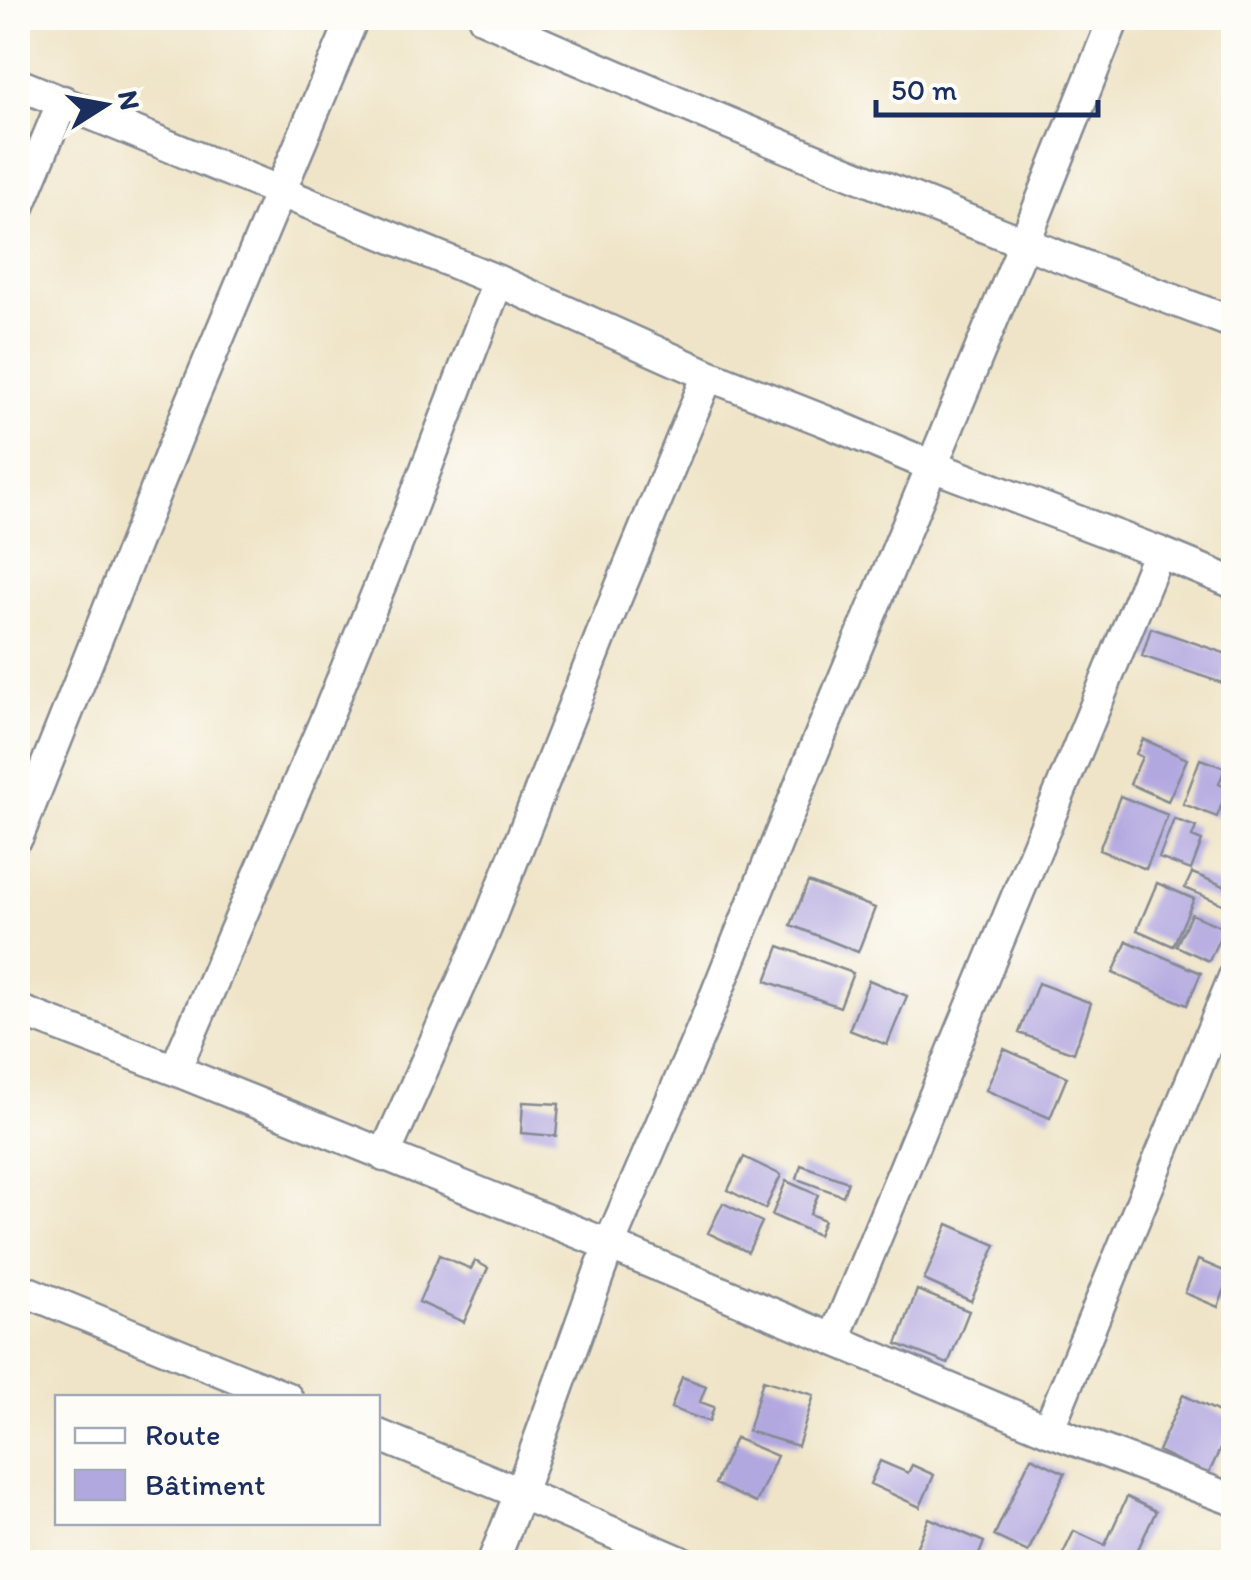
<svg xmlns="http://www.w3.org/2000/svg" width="1251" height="1580" font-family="Itim,sans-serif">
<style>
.building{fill:#b2a8e0}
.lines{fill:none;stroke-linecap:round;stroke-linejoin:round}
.minor-casing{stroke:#858a92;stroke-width:35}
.minor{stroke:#fff;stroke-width:30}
</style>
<rect width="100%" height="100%" fill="#fdfcf7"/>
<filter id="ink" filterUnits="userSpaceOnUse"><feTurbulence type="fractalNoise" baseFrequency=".01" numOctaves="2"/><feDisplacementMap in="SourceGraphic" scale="20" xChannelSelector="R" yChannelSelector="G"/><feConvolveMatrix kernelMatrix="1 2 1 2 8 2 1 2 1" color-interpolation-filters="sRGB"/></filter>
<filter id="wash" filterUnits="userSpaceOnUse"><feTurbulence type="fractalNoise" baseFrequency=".0048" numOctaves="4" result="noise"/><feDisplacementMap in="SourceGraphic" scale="40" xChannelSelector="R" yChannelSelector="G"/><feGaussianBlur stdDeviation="2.25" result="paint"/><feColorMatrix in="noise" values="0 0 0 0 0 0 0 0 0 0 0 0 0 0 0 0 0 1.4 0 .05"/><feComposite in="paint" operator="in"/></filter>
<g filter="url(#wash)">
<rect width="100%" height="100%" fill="#efe4c7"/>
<g id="blocks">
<path class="building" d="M1151,628L1230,655L1222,683L1142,656Z
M1143,739L1187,759L1168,801L1130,784L1142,757L1136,754Z
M1200,759L1225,768L1219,784L1228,788L1217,817L1183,804Z
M1120,796L1168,815L1146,869L1099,850Z
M1174,819L1196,827L1192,837L1202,841L1191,870L1159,858Z
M1192,873L1234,890L1229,907L1185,888Z
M808,882L875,908L858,952L791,925Z
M1157,883L1194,899L1173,946L1137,930Z
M1191,914L1224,928L1209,961L1176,946Z
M1127,941L1201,973L1187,1005L1113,973Z
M779,946L853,973L840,1007L766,981Z
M869,980L907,996L887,1045L849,1030Z
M1038,983L1091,1003L1074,1053L1019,1033Z
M1004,1049L1067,1077L1050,1118L986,1090Z
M523,1102L559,1104L556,1136L521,1133Z
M744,1157L781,1175L765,1209L728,1190Z
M801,1165L848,1182L843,1196L797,1179Z
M786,1181L818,1195L810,1214L824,1220L818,1235L772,1215Z
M723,1203L762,1222L748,1252L708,1233Z
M948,1224L996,1245L971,1301L924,1280Z
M439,1255L471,1269L475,1261L488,1268L464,1322L419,1302Z
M1198,1260L1231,1274L1218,1307L1185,1293Z
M917,1290L969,1311L948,1364L897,1344Z
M682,1377L706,1386L700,1402L714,1407L709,1422L671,1408Z
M763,1380L814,1395L798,1446L748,1431Z
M1183,1395L1234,1419L1208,1475L1158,1451Z
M735,1438L777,1456L756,1503L715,1484Z
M1031,1457L1065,1473L1028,1552L994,1536Z
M880,1461L908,1473L912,1465L934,1475L920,1507L870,1484Z
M1127,1497L1156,1511L1132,1562H1059L1074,1531L1105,1545Z
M929,1518L984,1542L976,1562H910Z"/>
</g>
</g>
<g filter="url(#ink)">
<use href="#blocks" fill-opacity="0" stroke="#858a92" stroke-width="2.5"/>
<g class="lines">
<defs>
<path id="minor" d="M484,18C730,127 981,228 1234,323
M18,84L498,281L708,375L825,421L932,466L1159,552L1234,583
M18,209L63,101
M18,836L186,415L353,18
M18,1010L175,1070L609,1245L1048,1430L1234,1500
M175,1070L328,714L403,529L498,281
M384,1156L486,928L614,603L708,375
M18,1288L287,1398
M834,1339L1159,552
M1048,1430L1234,977
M378,1435L520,1493L681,1562
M493,1562L520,1493L609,1245L705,1022L810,760L1024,244L1114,18"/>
</defs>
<use href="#minor" class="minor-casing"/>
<use href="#minor" class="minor"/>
</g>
</g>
<rect width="1251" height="1580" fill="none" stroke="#fdfcf7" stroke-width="60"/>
<rect x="55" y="1395" width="325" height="130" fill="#fdfcf7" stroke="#a3aaba" stroke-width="2.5"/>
<rect x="75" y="1428" width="50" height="15" fill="#ffffff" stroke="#a3aaba" stroke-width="2.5"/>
<text x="145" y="1445" font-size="30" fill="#1b2f5e">Route</text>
<rect x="75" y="1470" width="50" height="30" fill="#b2a8e0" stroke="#a3aaba" stroke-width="2.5"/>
<text x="145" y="1495" font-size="30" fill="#1b2f5e">Bâtiment</text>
<g transform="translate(105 105) rotate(79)" stroke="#fdfcf7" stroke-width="8" paint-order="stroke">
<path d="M0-8L18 38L0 25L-18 38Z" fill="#1b2f5e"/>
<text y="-15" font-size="28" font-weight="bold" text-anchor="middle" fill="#1b2f5e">N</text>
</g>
<path d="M876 100v15h222v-15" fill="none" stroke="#1b2f5e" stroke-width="5"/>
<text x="891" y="100" font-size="30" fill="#1b2f5e" stroke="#fdfcf7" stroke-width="8" paint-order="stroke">50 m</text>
</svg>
